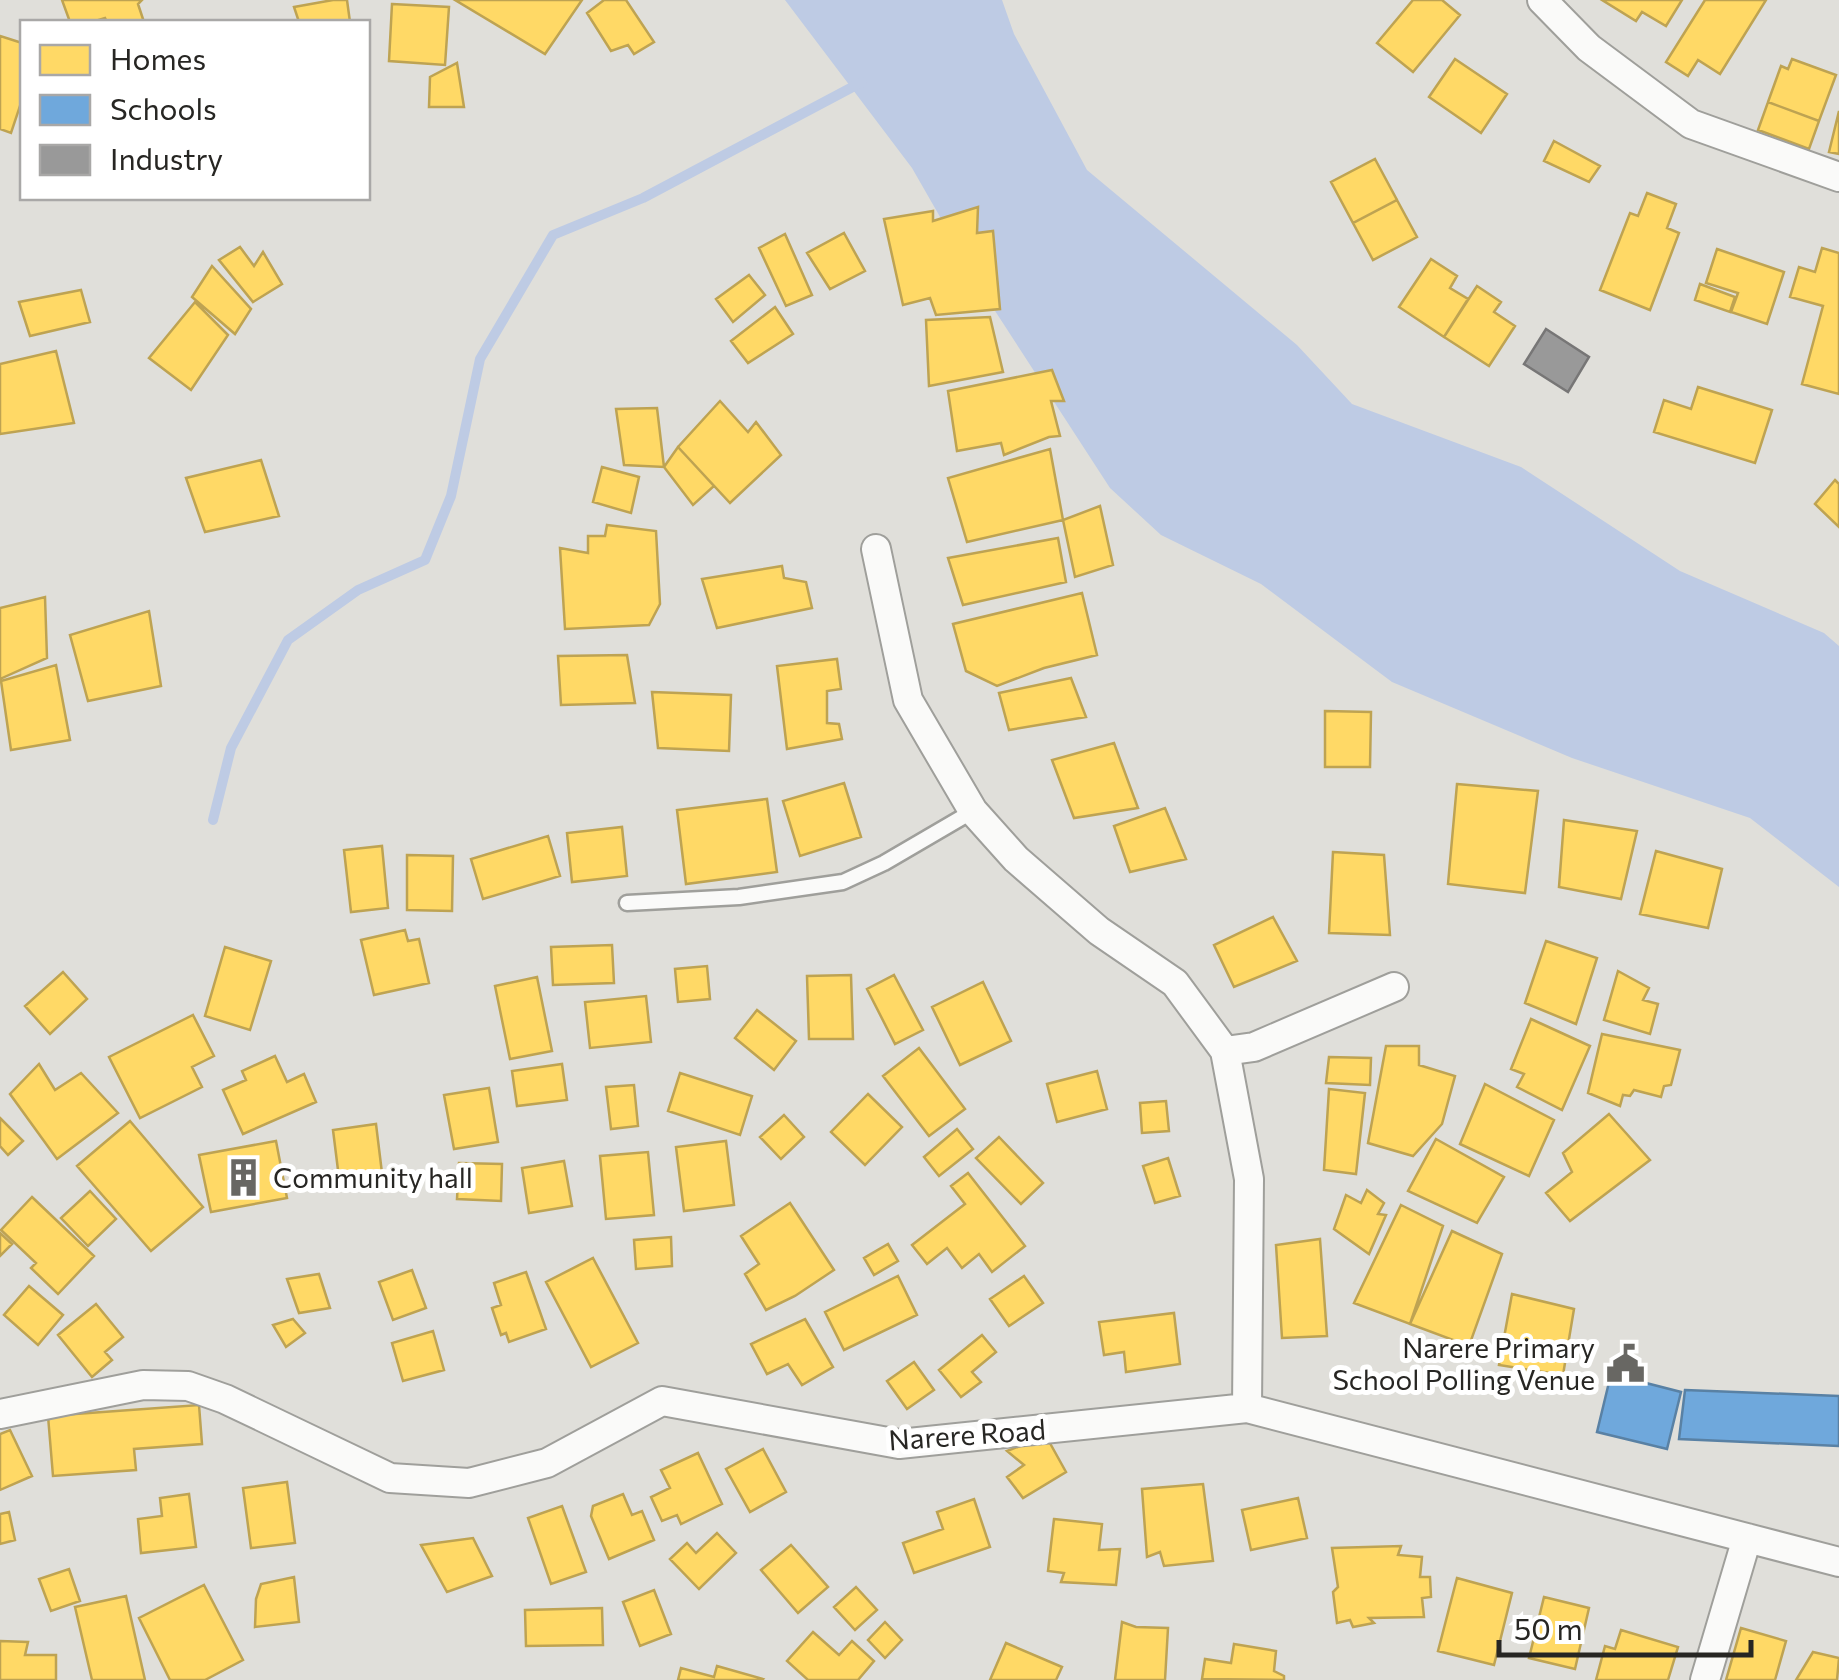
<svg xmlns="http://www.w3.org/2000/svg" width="1839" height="1680" font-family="Commissioner,sans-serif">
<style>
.water{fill:#becbe4}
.homes{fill:#ffd966;stroke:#bea352;stroke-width:2.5}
.schools{fill:#6fa8dc;stroke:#5981a4;stroke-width:2.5}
.industry{fill:#999;stroke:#777676;stroke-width:2.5}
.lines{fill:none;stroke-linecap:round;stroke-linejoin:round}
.stream{stroke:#becbe4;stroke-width:10}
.lane-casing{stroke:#9f9f9b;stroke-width:19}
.street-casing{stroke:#9f9f9b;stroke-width:32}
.lane{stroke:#fafaf9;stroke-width:14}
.street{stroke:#fafaf9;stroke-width:28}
.labels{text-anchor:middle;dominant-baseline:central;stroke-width:10;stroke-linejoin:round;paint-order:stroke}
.poi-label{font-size:28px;fill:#272623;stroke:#fff;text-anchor:start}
.street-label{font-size:28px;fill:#272623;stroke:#fff}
</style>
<rect width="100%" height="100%" fill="#e0dfda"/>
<path class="water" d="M785,0H1002L1014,34L1087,170L1297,345L1352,404L1521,467L1680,571L1824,633L1839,646V887L1750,818L1572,758L1392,682L1261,584L1161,535L1110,488L986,297L912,168Z"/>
<path class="homes" d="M62,0H142L138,4L144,22H107L105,18L92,22H70Z
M333,0H347L350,22H299L294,7Z
M455,0H582L545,54Z
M604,0H626L654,42L634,54L628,45L611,51L587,13Z
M1413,0H1442L1460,15L1413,72L1377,43Z
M1602,0H1682L1666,26L1642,12L1636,21Z
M1705,0H1766L1720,74L1698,60L1688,76L1666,62Z
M392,4L449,7L445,65L389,61Z
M0,36L22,43V100L11,133L0,129Z
M1455,59L1507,94L1481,133L1429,97Z
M1792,59L1836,75L1819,121L1768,102L1781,66L1788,69Z
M457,63L464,107H429L430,77Z
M1768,102L1819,121L1809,149L1758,130Z
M1839,111V154L1829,152Z
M1554,141L1600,166L1589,182L1544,161Z
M1375,159L1397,200L1353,223L1331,182Z
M1647,193L1676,204L1667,228L1679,233L1650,310L1600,290L1630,213L1638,216Z
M1397,200L1417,237L1373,260L1353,223Z
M978,207L977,233L993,231L1000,309L936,315L930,298L903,305L884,219L933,211V221Z
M844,233L865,271L830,289L807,253Z
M785,234L812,295L786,306L759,248Z
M240,247L254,266L263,252L282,284L253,302L219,260Z
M1822,248L1839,253V394L1802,384L1823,306L1790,297L1799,267L1815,272Z
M1717,249L1784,272L1767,324L1731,312L1738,293L1706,283Z
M1431,259L1457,276L1450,288L1468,299L1444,337L1399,307Z
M212,266L251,309L235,334L192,297Z
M749,275L765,295L733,322L716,299Z
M1700,284L1735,297L1730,312L1695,300Z
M1477,286L1501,302L1494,312L1515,326L1489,366L1444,337Z
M81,290L90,322L30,336L19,302Z
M195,302L228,335L191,390L149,358Z
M775,307L793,334L748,363L731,341Z
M990,317L1003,372L929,386L926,320Z
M56,351L74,423L0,434V364Z
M1052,370L1064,401H1051L1060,436L1049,437L1004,455L1001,443L957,451L948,391Z
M1698,387L1772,410L1755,463L1654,432L1664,400L1691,409Z
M720,401L748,432L756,422L781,455L730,503L678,447Z
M657,408L664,467L624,465L616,409Z
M678,447L714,486L693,505L664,467Z
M1050,449L1063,520L967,542L948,478Z
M261,460L279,516L205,532L186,478Z
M602,467L639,477L631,513L593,502Z
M1835,480L1839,484V527L1815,504Z
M1100,506L1113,565L1075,577L1063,520Z
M607,525L656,531L660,604L649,625L565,629L560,548L588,553V536H605Z
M1058,538L1066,582L963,605L948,558Z
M782,566L784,578L806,582L812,608L717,628L702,579Z
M1082,593L1097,655L1044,668L997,686L966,671L953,624Z
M45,597L47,658L0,679V608Z
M149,611L161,686L88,701L70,635Z
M627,655L635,703L561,705L558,656Z
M837,659L841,689L827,691V723L839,724L842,739L787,749L777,666Z
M56,665L70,740L11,750L1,681Z
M1071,678L1086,717L1009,730L999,693Z
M652,692L731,695L729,751L658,748Z
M1325,711L1371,712L1370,767H1325Z
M1114,743L1138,808L1074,818L1052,760Z
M844,783L861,837L800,856L783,801Z
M1457,784L1538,791L1525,893L1448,884Z
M767,799L777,872L686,884L677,810Z
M1165,808L1186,859L1130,872L1114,826Z
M1564,820L1637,831L1621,899L1559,887Z
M622,827L627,876L572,882L567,833Z
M548,836L560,876L483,899L471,859Z
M382,846L388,908L351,912L344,850Z
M1656,851L1722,869L1708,928L1640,914Z
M1333,852L1384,855L1390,935L1329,933Z
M407,855L453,856L452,911L407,910Z
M1273,917L1297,961L1234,987L1214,945Z
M405,930L408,941L419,939L429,983L374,995L361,940Z
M1546,941L1597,958L1576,1024L1525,1003Z
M612,945L614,983L553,985L551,947Z
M225,947L271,961L250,1030L205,1016Z
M707,966L710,999L678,1002L675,969Z
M1618,971L1649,988L1643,1000L1658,1004L1650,1034L1604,1020Z
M63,972L87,999L50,1034L25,1006Z
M851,975L853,1039H809L807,976Z
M894,975L923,1030L895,1044L867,989Z
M537,977L552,1051L510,1059L495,986Z
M983,982L1011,1041L960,1065L932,1007Z
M646,996L651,1042L590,1048L585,1002Z
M757,1010L796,1041L774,1070L735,1038Z
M193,1015L214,1056L192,1067L202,1087L140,1118L109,1057Z
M1531,1019L1590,1046L1562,1110L1517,1087L1524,1074L1511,1069Z
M1602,1034L1680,1050L1671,1085L1664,1086L1661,1097L1634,1090L1630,1096L1623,1095L1620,1106L1588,1093Z
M1386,1046H1419V1065L1455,1076L1442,1124L1413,1156L1368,1143Z
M919,1048L965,1109L929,1136L883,1076Z
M275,1056L287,1082L304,1074L316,1102L243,1134L223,1090L246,1080L242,1071Z
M1329,1057L1371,1058L1370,1085L1326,1083Z
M39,1064L55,1090L81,1073L118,1113L57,1159L10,1094Z
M562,1064L567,1100L517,1106L512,1071Z
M1097,1071L1107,1109L1057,1122L1047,1084Z
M680,1073L752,1096L740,1135L668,1111Z
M1485,1084L1554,1120L1529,1176L1460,1144Z
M634,1085L638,1126L611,1129L606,1087Z
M489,1088L498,1142L454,1149L444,1095Z
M1329,1089L1365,1093L1356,1174L1324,1170Z
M868,1094L902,1127L865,1165L831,1132Z
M1166,1101L1169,1131L1142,1133L1140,1103Z
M1609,1114L1650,1160L1570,1221L1546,1193L1572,1172L1563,1153Z
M784,1115L804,1137L781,1159L760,1137Z
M0,1118L23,1141L8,1155L0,1146Z
M130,1121L203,1207L151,1251L77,1166Z
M376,1124L382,1173L339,1178L333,1130Z
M957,1129L973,1149L939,1176L924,1157Z
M999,1137L1043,1183L1021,1204L976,1158Z
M1436,1139L1504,1177L1477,1223L1408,1191Z
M276,1141L287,1198L211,1212L199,1155Z
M726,1141L734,1205L684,1211L676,1147Z
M648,1152L654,1215L606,1219L600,1156Z
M1168,1158L1180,1196L1155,1203L1143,1166Z
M564,1161L572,1206L529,1213L522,1168Z
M459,1163L502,1164L501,1201L457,1199Z
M968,1173L1025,1246L992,1272L979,1254L962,1268L947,1248L927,1264L912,1245L965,1204L951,1186Z
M1367,1190L1384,1203L1378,1214L1386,1215L1369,1254L1334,1229L1346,1195L1361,1203Z
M90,1191L116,1219L88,1246L61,1218Z
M32,1197L94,1256L58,1294L31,1268L36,1263L1,1230Z
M790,1203L834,1270L795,1296L766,1310L745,1274L759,1264L741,1236Z
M1401,1205L1443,1226L1410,1324L1354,1303Z
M1452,1231L1502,1254L1469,1346L1410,1324Z
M0,1233L12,1244L0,1256Z
M671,1237L672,1266L636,1269L634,1240Z
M1320,1239L1327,1336L1282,1338L1276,1245Z
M888,1244L898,1261L874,1275L864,1258Z
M593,1258L638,1343L591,1367L546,1282Z
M412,1270L426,1308L393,1320L379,1282Z
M526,1272L546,1329L509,1342L506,1333L501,1335L492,1308L501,1305L494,1283Z
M319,1274L330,1308L299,1313L287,1279Z
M898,1276L917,1315L844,1350L825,1312Z
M1024,1276L1043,1303L1009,1326L990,1299Z
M29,1286L63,1315L38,1345L4,1315Z
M1512,1294L1574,1309L1563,1375L1499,1365Z
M96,1304L123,1337L105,1352L112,1360L92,1377L58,1335Z
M1174,1313L1180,1364L1126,1372L1124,1352L1104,1355L1099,1322Z
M293,1319L305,1333L286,1347L273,1325Z
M805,1319L833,1367L802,1385L788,1364L767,1374L751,1344Z
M433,1331L444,1370L403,1381L392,1343Z
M982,1335L996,1352L972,1372L981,1382L961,1397L939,1370Z
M914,1362L934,1390L907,1409L887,1381Z
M199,1405L202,1444L134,1449L136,1470L53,1476L48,1416Z
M10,1430L32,1476L0,1490V1434Z
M1046,1436L1066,1472L1023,1498L1007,1477L1024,1465L1007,1451Z
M763,1449L786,1492L750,1512L726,1469Z
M698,1453L722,1504L681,1524L677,1515L662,1521L651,1497L670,1488L661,1470Z
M287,1482L295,1543L251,1548L243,1488Z
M1203,1484L1213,1561L1164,1566L1160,1552L1147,1557L1142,1489Z
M189,1494L196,1547L141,1553L138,1519L162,1516L160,1498Z
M623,1494L632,1515L642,1511L654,1540L609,1559L591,1516L593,1506Z
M1298,1498L1307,1538L1251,1550L1242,1510Z
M974,1499L990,1547L914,1573L903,1543L943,1529L937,1512Z
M562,1506L586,1572L551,1584L528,1518Z
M9,1512L15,1540L0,1544V1514Z
M1054,1519L1102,1524L1099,1550L1120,1549L1116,1585L1061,1582L1064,1573L1048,1571Z
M717,1533L736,1553L699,1589L670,1559L687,1543L696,1553Z
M473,1538L492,1576L447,1592L421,1545Z
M791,1545L828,1587L798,1613L761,1570Z
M1401,1546L1398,1555L1422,1557L1420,1577H1430L1431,1597L1422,1598L1424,1617L1369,1618L1374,1623L1353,1627L1350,1620L1337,1623L1333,1592L1338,1587L1332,1548Z
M69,1569L80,1601L51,1611L39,1579Z
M294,1577L299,1622L255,1627L256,1599L261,1584Z
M1457,1578L1512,1593L1494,1665L1438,1651Z
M204,1585L243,1660L205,1680H170L139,1618Z
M856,1587L877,1610L855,1630L834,1607Z
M654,1590L671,1634L640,1646L623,1602Z
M126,1596L145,1680H92L75,1607Z
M1544,1597L1589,1608L1575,1669L1529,1658Z
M602,1608L603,1645L526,1646L525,1610Z
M885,1622L902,1640L885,1658L868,1640Z
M1122,1622L1136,1627L1168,1628L1165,1680H1115Z
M1741,1628L1786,1641L1775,1680H1726Z
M1621,1630L1678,1647L1668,1680H1596L1605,1646L1615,1649Z
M813,1632L839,1655L852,1641L874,1661L858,1680H808L787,1661Z
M0,1641L28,1642L25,1655H56V1680H0Z
M1006,1643L1062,1667L1056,1680H990Z
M1234,1644L1276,1651L1274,1671L1284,1676V1680L1202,1679L1205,1659L1231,1663Z
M1813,1652L1839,1658L1837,1680H1796Z
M717,1666L763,1679L762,1680H678L681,1668L714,1677Z"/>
<path class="schools" d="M1611,1374L1681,1392L1667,1449L1597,1432Z
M1685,1390L1839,1396V1446L1679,1439Z"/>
<path class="industry" d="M1546,329L1589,357L1568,392L1524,364Z"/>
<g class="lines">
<path class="stream" d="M213,820L231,748L288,640L358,590L425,560L451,496L480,359L553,235L643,198L862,82"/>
<defs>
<path id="lane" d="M627,903L739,897L843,882L884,863L973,811"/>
<path id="street" d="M1542,0L1589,48L1691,124L1839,177
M876,549L908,700L973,811L1016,859L1099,931L1175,983L1225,1051L1254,1047L1394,987
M1225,1051L1249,1179L1247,1408
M0,1414L143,1385L188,1386L225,1399L390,1478L469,1483L547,1463L662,1401L899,1444L1247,1408L1839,1562
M1705,1680L1747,1538"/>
</defs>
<use href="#lane" class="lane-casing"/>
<use href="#street" class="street-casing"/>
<use href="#lane" class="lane"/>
<use href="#street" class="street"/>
</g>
<defs>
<symbol id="building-bare" viewBox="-9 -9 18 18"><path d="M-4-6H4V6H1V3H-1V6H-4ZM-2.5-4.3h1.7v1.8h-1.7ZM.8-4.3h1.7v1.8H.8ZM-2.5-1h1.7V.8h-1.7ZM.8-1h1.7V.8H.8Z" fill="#686763" stroke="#fff" stroke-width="2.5" paint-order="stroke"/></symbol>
<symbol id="civic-bare" viewBox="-9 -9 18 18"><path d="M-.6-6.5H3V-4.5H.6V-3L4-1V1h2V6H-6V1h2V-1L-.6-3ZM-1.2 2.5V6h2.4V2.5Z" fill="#686763" stroke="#fff" stroke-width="2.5" paint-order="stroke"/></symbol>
</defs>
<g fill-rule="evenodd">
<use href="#building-bare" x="216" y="1150" width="55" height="55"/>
<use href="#civic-bare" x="1598" y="1336" width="55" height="55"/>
</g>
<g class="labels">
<g class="poi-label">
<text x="273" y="1177">Community hall</text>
<text x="1595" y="1347" text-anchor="end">Narere Primary<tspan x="1595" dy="32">School Polling Venue</tspan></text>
</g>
<g class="street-label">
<text transform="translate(967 1434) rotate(-4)">Narere Road</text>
</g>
</g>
<rect x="20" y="20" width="350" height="180" fill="#ffffff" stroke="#a9a8a7" stroke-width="2.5"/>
<rect x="40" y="45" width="50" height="30" fill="#ffd966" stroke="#a9a8a7" stroke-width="2.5"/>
<text x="110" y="70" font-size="30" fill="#272623">Homes</text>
<rect x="40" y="95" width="50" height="30" fill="#6fa8dc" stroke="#a9a8a7" stroke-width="2.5"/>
<text x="110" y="120" font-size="30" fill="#272623">Schools</text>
<rect x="40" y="145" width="50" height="30" fill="#999999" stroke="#a9a8a7" stroke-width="2.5"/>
<text x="110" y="170" font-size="30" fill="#272623">Industry</text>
<path d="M1499 1640v15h252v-15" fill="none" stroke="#272623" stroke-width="5"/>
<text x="1514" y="1640" font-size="30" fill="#272623" stroke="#ffffff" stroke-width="8" paint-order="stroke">50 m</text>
</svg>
